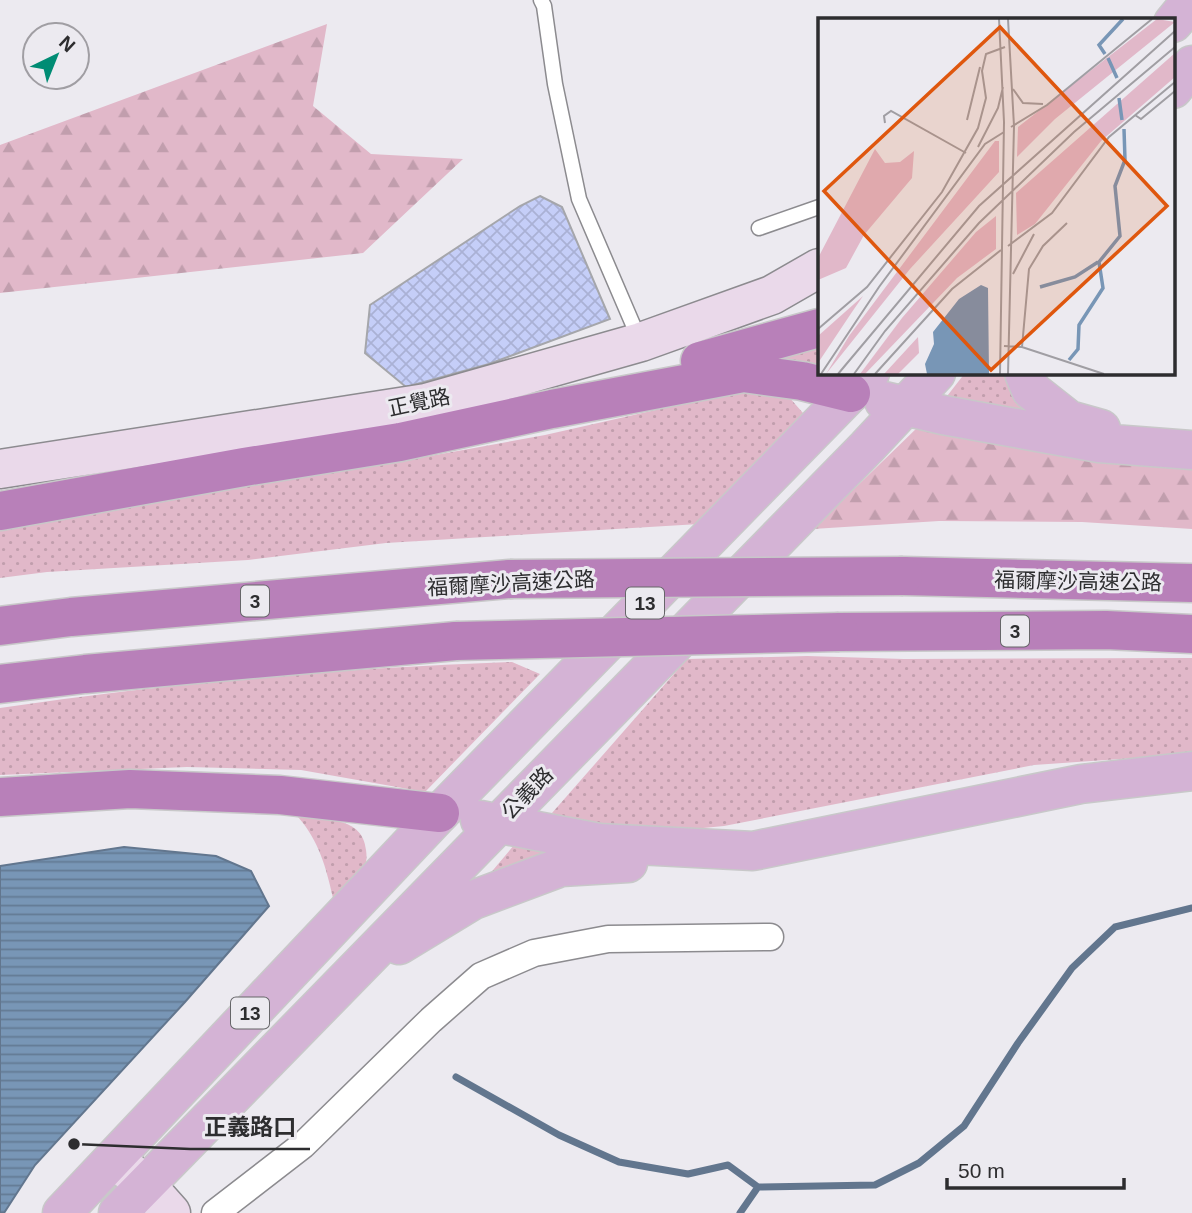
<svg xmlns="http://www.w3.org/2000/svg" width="1192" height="1213" font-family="Helvetica,'Noto Sans TC',sans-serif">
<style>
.grass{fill:url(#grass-dots)}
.forest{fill:url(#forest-firs)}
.water{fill:url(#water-rules);stroke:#62768e;stroke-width:2}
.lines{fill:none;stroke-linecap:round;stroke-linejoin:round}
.stream{stroke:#62768e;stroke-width:7}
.building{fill:url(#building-cross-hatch);stroke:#a5a6ab;stroke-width:2}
.lane-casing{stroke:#8c8b8f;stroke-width:17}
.street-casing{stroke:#8c8b8f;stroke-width:29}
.secondary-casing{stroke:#8c8b8f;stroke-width:41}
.primary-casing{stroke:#c8c8c9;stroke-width:41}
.highway-casing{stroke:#c8c8c9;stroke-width:41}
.lane{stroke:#fff;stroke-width:14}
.street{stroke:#fff;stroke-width:26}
.secondary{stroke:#ead9ea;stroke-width:38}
.primary{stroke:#d4b3d5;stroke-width:38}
.highway{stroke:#b880b9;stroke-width:38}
.highway-bridge-casing{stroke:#c8c8c9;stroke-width:41;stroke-linecap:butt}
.highway-bridge{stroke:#b880b9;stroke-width:38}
.labels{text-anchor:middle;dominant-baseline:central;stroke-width:6;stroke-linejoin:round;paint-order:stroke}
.shield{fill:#eceaf0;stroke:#666669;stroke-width:2}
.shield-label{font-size:19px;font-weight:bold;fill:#2d2d2f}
.street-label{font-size:21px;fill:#2d2d2f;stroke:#eceaf0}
.inset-river{fill:none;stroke:#7896b6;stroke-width:3.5}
.inset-road{fill:none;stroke:#a09ea3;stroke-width:2}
.view{fill:#df570e;fill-opacity:0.15;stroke:#df570e;stroke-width:3.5}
.inset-edge{fill:none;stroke:#2d2d2f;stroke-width:3.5}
.leader{fill:none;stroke:#2d2d2f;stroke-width:2.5}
.callout-dot{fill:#2d2d2f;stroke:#eceaf0;stroke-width:2.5}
.callout-label{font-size:23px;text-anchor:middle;font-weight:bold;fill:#2d2d2f;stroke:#eceaf0;stroke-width:6;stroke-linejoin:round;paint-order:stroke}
</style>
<defs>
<pattern id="grass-dots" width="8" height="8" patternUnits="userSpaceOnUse" patternTransform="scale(1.75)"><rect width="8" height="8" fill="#e1b8c9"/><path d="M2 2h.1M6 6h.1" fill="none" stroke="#c19ead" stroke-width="1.8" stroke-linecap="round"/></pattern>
<pattern id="forest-firs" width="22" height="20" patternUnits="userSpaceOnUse" patternTransform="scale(1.75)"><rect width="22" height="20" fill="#e1b8c9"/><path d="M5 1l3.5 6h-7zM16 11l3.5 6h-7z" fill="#c19ead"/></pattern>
<pattern id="water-rules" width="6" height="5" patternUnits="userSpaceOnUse" patternTransform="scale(1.75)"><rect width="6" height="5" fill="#7896b6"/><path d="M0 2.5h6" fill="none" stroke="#637b94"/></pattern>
<pattern id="building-cross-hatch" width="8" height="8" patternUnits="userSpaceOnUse" patternTransform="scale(1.75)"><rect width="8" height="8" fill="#c5cef8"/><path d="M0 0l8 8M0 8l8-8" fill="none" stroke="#aab1d5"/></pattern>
</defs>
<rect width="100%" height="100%" fill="#eceaf0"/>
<path class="grass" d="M819,342V367L757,360Z
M965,373H1008L1042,417L944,400Z
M731,393L788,396L803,413L699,524L386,543L248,560L47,572L0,578V527L63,514L386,464L545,435Z
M807,656L904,659L1192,658V754L1034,765L724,826L651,833L572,824L552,813L687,659Z
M512,662L540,674L425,792L301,770L187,767L0,775V708C170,683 341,668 512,662Z
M298,817C324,820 363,816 366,850C367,857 367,865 362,871C354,881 342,889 333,898C326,867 319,841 298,817Z
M520,838L581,851L488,876Z"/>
<path class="forest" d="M327,24L313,106L371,154L463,159L363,253L0,293V145Z
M920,425L1192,463V529L1082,522L939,521L813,529Z"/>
<path class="water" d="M124,847L216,856L251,871L269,906L185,1002L35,1165L4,1213H0V866Z"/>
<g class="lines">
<path class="stream" d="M456,1077L559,1135L619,1162L688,1174L728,1165L758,1187
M740,1213L758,1187L875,1185L919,1163L964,1126L1018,1043L1072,968L1115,927L1192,908"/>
</g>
<path class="building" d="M540,196L562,207L610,319L489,364L406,387L365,353L370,305L520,206Z"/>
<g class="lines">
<defs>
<path id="lane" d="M541,0L544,6L555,84L579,199L640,341
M759,228L819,207"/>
<path id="street" d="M215,1213L303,1145L431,1020L481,976L534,953L608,939L770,937"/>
<path id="secondary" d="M0,469L426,403L641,342L772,295L819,268
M114,1159L146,1185L171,1213"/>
<path id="primary" d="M1173,23L1192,0
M1173,89L1192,65
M1024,373L1031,390L1069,420L1101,429
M884,401L943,415L1099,443L1192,450
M480,820L599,843L753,851L1081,784L1192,771
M399,945L473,900L561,867L628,863
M62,1213L440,813L870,373
M118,1213L867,447L936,373"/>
<path id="highway" d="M700,361L819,328
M0,511L244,467L400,442L552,409L743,373L802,381L851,393
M903,576L1192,583
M0,626L71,617L510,579
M839,632L1106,630L1192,634
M0,684L85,674L456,641
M0,797L130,789L280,795L440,813"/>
</defs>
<use href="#lane" class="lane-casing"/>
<use href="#street" class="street-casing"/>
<use href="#secondary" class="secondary-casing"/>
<use href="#primary" class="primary-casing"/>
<use href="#highway" class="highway-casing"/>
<use href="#lane" class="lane"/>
<use href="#street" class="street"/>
<use href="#secondary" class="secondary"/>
<use href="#primary" class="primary"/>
<use href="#highway" class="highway"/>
<defs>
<path id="highway-bridge" d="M510,579L903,576
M456,641L839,632"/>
</defs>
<use href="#highway-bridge" class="highway-bridge-casing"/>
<use href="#highway-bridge" class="highway-bridge"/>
</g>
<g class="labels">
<g class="shield">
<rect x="241" y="585.5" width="28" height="31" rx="5"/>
<rect x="626" y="587.5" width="38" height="31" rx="5"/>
<rect x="1001" y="615.5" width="28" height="31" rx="5"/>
<rect x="231" y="997.5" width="38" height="31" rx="5"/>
</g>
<g class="shield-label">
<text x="255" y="601">3</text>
<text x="645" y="603">13</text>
<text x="1015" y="631">3</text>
<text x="250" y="1013">13</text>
</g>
<g class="street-label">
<text transform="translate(419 402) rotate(-12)">正覺路</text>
<text transform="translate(1078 581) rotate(1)">福爾摩沙高速公路</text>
<text transform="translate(511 583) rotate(-3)">福爾摩沙高速公路</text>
<text transform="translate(527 793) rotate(-46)">公義路</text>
</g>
</g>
<g transform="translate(818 18)">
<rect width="357" height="357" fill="#eceaf0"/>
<path d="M357,35V59L283,123L217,206L199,217L198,175ZM177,123H181V154L92,251L8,356L31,318ZM178,198V231L139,260L47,356H42L84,300L158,214Z" fill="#e1b8c9"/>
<path d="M339,1L357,4L237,101L199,139L200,109ZM57,131L67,145L82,144L96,133L94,160L46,217L28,250L0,262V240ZM45,278L34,294L0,345V318ZM100,319L101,335L80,356H66Z" fill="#e1b8c9"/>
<path d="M163,267L170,270L171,356H109L107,346L116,326L115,314L141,281Z" fill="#7896b6"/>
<path class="inset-river" d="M287,36L281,27L305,1M290,40L299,60M301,80L304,102M222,269L257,259L280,244M251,342L260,331L261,307L285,270L281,244L302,218L297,168L307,142L306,111"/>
<path class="inset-road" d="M181,1L186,104L182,356M190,1L196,108L190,356M195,71L205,85L225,86M317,97L323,101L357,73M149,102L162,49M67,105L66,98L73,93L148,135M193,109L229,87L334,1M160,129L180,90L185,69M190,228L234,195L291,119L357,64M195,256L216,216M0,311L49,269L124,174L160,110L168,80L164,53L168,36L187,29M186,328L204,329L286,356M204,329L211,251L225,228L249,205M3,356L61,269L167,126L186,114M20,356L161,188L357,13M36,356L67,313L161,205L256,114L357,29M57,356L134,271L183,232"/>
<path class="view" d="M182,9L349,188L173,352L6,173Z"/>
<rect width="357" height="357" class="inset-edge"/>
</g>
<path class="leader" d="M74 1144L190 1149H310"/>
<circle class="callout-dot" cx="74" cy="1144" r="7"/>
<g class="callout-label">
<text x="250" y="1135">正義路口</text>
</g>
<g transform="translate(56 56) rotate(43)"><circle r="33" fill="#eceaf0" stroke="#a09ea3" stroke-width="2"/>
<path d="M0-5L12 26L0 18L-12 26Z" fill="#008c74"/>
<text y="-10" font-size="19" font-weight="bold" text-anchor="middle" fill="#2d2d2f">N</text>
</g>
<path d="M947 1178v10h177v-10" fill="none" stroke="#2d2d2f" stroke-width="3.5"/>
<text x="958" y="1178" font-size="21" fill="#2d2d2f" stroke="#eceaf0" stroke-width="5" paint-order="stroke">50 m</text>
</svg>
